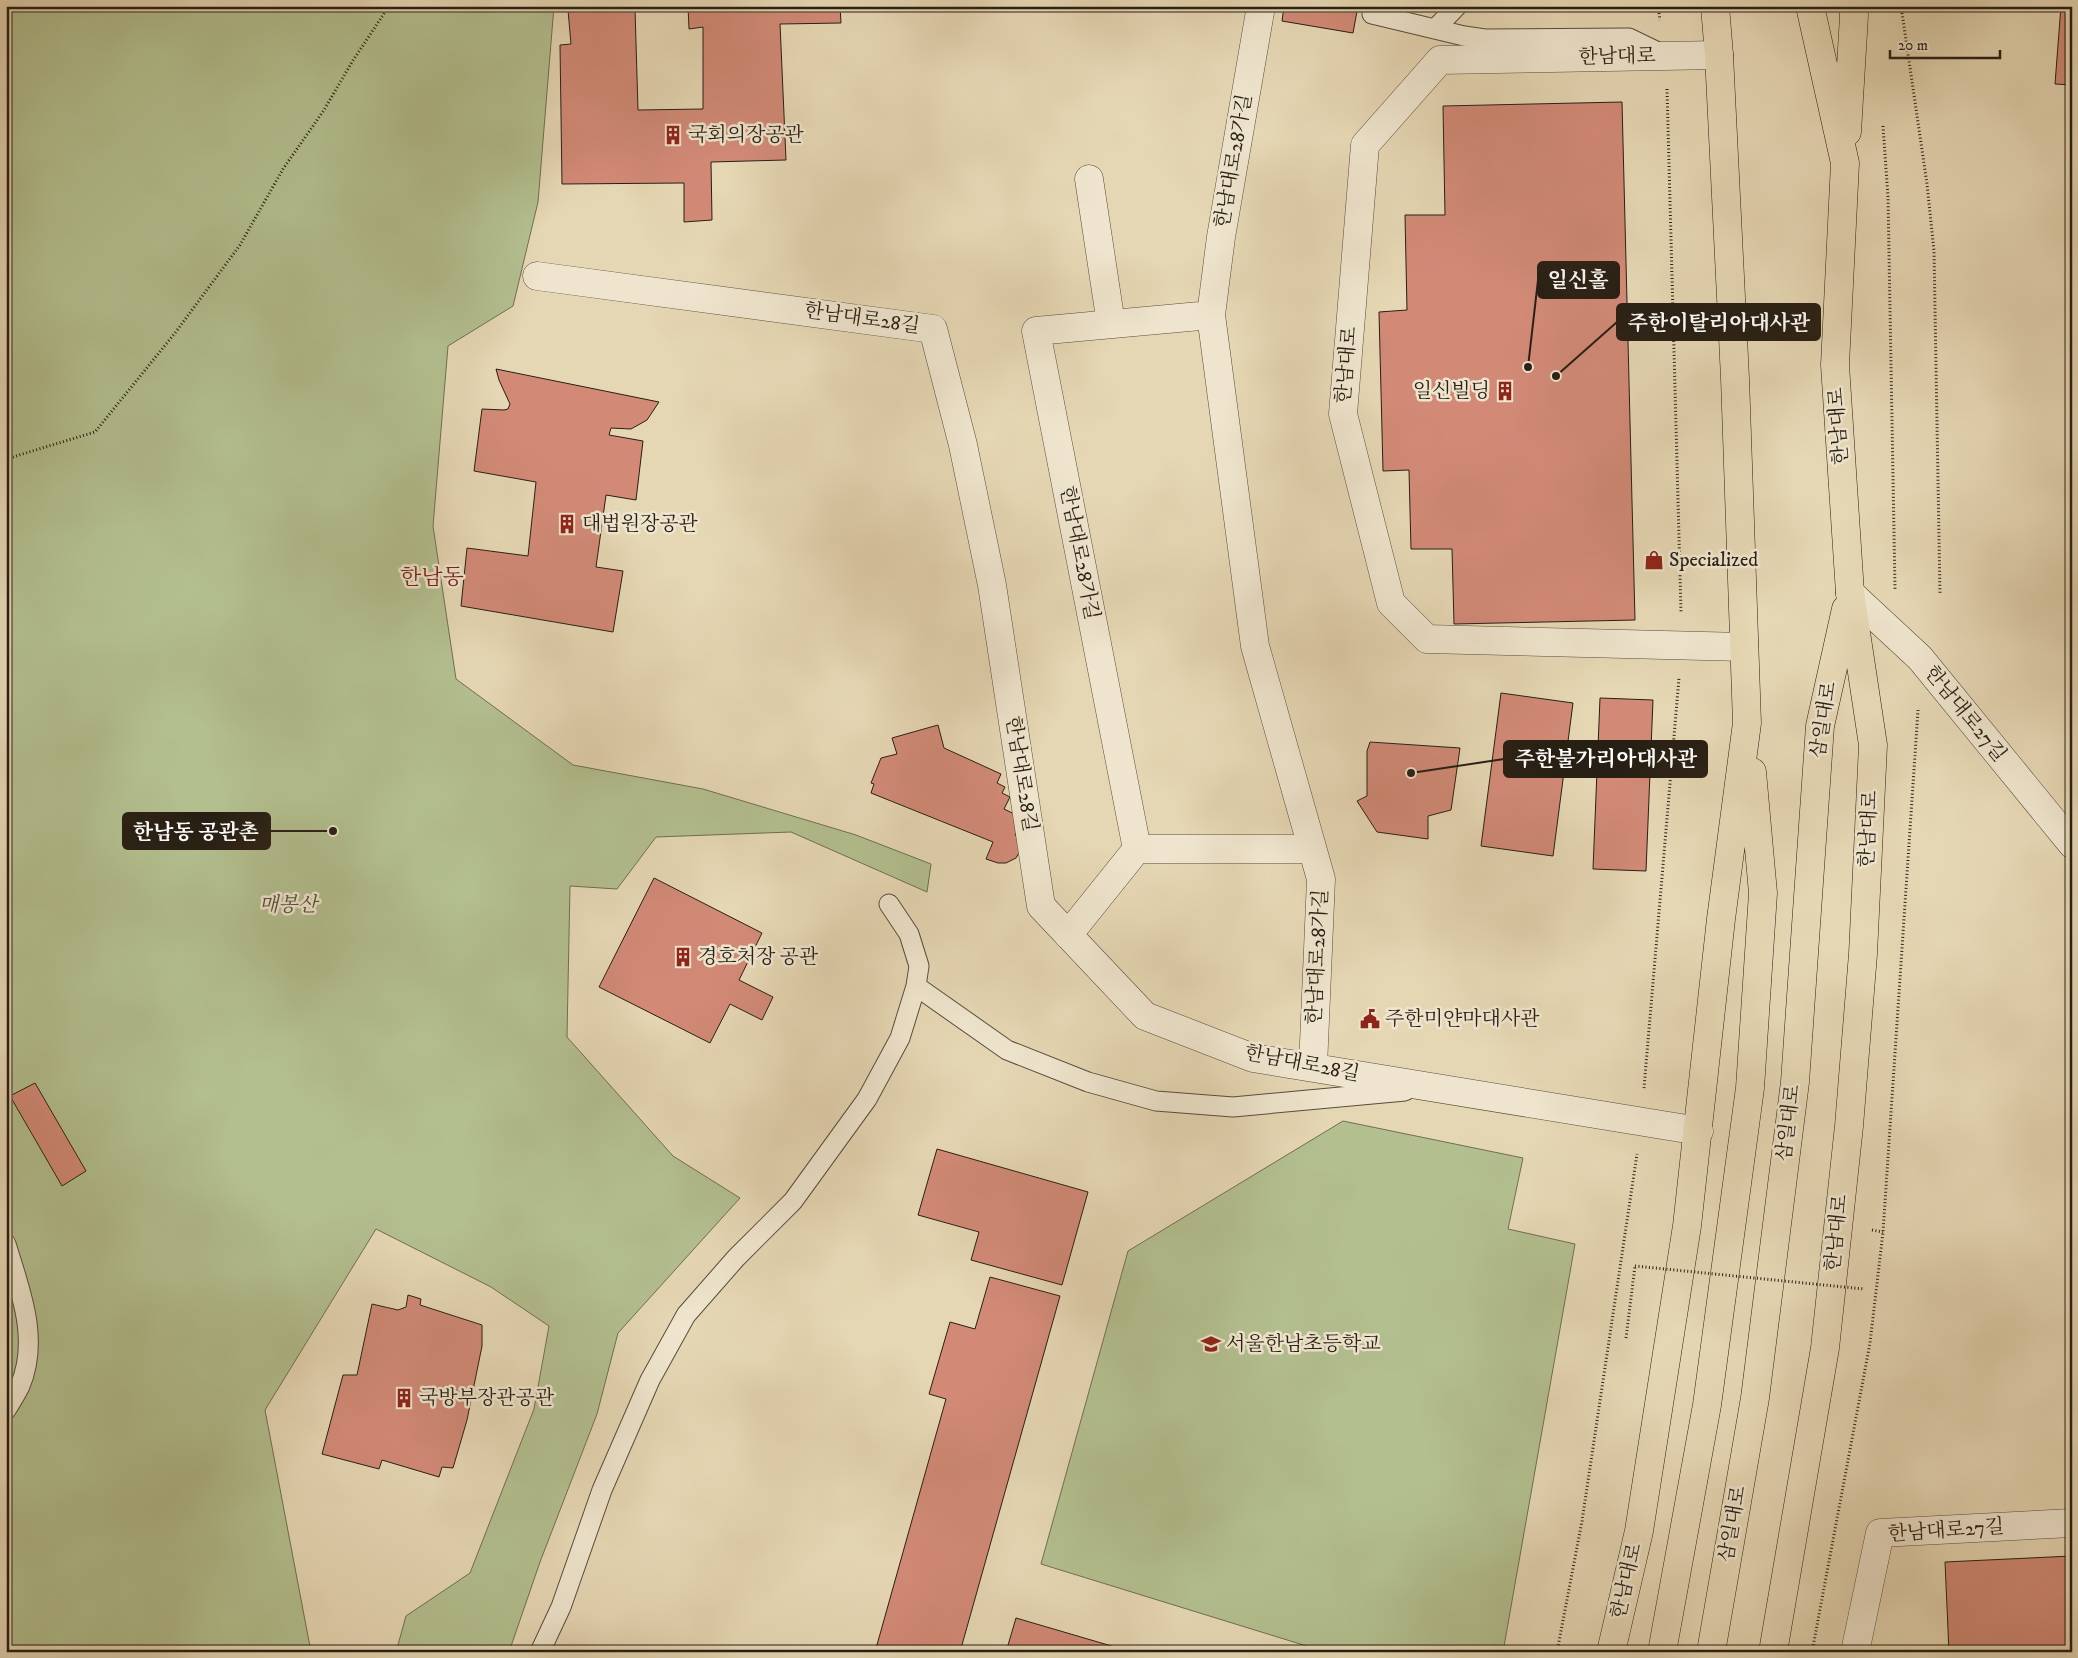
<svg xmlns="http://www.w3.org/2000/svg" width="2078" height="1658" font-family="'IM FELL DW Pica','Noto Serif KR',serif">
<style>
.green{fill:#b3bf8f;stroke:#6d6f52}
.building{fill:#d28a77;stroke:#271f14}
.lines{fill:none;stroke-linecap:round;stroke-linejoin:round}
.service-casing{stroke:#574d3c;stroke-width:21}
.minor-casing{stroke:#574d3c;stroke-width:29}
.primary-casing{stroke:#271f14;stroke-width:29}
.path{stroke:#271f14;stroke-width:3;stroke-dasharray:1 2.5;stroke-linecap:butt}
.service{stroke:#efe5ce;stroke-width:19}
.minor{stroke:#efe5ce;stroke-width:28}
.primary{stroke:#e6d7b4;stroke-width:28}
.path-bridge{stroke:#271f14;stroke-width:3;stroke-dasharray:1 2.5;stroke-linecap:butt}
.labels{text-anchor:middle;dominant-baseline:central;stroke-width:5;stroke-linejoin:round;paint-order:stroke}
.street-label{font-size:20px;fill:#271f14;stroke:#efe5ce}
.poi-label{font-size:20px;fill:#271f14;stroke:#efe5ce;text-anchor:start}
.park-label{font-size:20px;font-style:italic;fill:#514f39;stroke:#efe5ce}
.quarter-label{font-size:22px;fill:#7a1f14;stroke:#efe5ce}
.leader{fill:none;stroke:#271f14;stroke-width:2}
.callout-dot{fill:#271f14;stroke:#efe5ce;stroke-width:2}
.callout{fill:#271f14;stroke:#271f14;stroke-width:2}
.callout-label{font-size:21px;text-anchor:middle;font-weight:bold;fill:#fff}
</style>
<rect width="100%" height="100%" fill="#e6d7b4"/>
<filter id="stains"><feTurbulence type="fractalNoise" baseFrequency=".004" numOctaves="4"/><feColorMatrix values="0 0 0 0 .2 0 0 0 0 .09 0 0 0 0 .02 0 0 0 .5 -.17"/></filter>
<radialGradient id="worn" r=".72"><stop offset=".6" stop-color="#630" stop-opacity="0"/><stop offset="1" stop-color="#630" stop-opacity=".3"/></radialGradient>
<path class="green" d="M6,6H554L538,202L513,306L448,346L433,526L456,679L573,765L703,789L856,835L931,864L927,892L791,832L656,837L617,889L570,886L567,1037L673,1156L740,1198L618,1333L597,1414L540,1562L509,1652H396L406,1616L470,1573L534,1409L549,1326L491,1287L376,1229L265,1410L311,1652H6Z
M1343,1121L1523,1158L1508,1229L1575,1244L1503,1652H1326L1041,1564L1128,1251Z"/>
<path class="building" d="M688,6H840L841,23L780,24L786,160L711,162L712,220L684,222V183L562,184L560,45L571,44L568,10L635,9L638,110L703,109V27L689,29Z
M1284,6H1358L1353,33L1282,21Z
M2061,6H2072V85L2055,84Z
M1622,102L1635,620L1454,624L1452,549H1411L1409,470L1383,471L1379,312L1407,310L1405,215H1445L1443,106Z
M496,369L659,402L647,420L631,429L611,428L609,435L643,441L636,500L606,495L596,567L623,571L613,632L461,606L467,548L528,556L536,482L474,471L482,409L504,410L508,409L510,404L499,380Z
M1501,693L1573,703L1553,856L1481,846Z
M1600,698L1653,700L1646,871L1593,869Z
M938,725L944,748L1001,774L997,783L1005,787L1002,793L1010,797L1004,809L1023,818L1015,835L1021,838L1019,853L1016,858L1006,863H998L986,859L993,842L871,793L874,784L871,783L881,758L897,754L892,738Z
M1370,742L1460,748L1451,810L1428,816V839L1377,832L1357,801L1367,796V751Z
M654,878L762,933L739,980L773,997L762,1020L730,1004L710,1043L599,987Z
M35,1083L86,1171L62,1186L10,1096Z
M937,1149L1088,1192L1062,1285L971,1260L979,1232L918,1215Z
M990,1277L1060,1296L960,1652H875L946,1399L929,1394L950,1322L975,1329Z
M408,1295L421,1299L420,1305L482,1325V1346L467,1420L453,1468L442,1467L439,1477L382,1460L379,1469L322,1454L343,1375H357L372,1304L398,1310L406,1307Z
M2072,1556V1652H1949L1945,1562Z
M1016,1618L1132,1652H1006Z"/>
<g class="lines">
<defs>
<path id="service" d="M1372,14L1464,36L1485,39L1629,38L1660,53
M1435,29L1457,6
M916,986L1007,1050L1088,1082L1156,1101L1233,1107L1405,1091
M6,1244C20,1290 40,1339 20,1386C16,1394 11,1402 6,1410
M540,1652L561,1607L602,1490L650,1380L686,1315L736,1258L793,1201L867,1099L900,1038L916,986L919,966L909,934L889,904"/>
<path id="minor" d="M1261,6L1221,237L1211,315L1255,646L1321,879L1313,1067
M1719,55L1440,60L1365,145L1343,414L1391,603L1427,639L1744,647
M1089,179L1111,324
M537,276L933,329L963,445L992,585L1041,906L1145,1016L1253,1058L1699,1131
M1850,593L1920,658L2072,844
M1137,849L1036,331L1211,315
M1068,935L1137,849H1312
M1855,1652L1880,1533L2072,1523"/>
<path id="primary" d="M1847,132L1854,16L1853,6
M1611,1652L1639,1531L1687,1226L1721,919L1747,723L1735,378L1719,55L1715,6
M1662,1652L1707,1405L1750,1088L1763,893L1752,772
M1711,1652L1755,1398L1795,1082L1820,726L1846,609
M1773,1652L1825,1348L1849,1126L1863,954L1873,745L1850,593L1835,365L1845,163L1810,6"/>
</defs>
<use href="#service" class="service-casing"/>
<use href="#minor" class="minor-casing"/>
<use href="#primary" class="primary-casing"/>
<path class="path" d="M1658,6L1660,20
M1901,6L1927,184L1934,251L1940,595
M1667,89L1681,612
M1883,126L1888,197L1895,589
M6,459L95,432L175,333L240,245L283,169L324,110L352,62L389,6
M1644,1088L1679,678
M1872,1230L1883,1232
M1626,1338L1635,1266
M1557,1652L1582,1521L1637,1154
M1812,1652L1870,1343L1883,1232L1918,710"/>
<use href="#service" class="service"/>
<use href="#minor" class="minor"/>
<use href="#primary" class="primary"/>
<path class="path-bridge" d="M1635,1266L1864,1289"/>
</g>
<defs>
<symbol id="building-bare" viewBox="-9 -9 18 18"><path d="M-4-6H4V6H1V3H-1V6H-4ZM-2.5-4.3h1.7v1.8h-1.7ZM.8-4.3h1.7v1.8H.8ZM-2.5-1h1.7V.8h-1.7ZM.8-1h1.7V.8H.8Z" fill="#8f2418" stroke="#efe5ce" stroke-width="2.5" paint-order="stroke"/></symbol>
<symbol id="shop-bare" viewBox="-9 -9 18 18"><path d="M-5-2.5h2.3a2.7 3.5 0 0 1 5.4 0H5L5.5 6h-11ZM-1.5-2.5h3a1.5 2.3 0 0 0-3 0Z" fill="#8f2418" stroke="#efe5ce" stroke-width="2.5" paint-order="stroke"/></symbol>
<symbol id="civic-bare" viewBox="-9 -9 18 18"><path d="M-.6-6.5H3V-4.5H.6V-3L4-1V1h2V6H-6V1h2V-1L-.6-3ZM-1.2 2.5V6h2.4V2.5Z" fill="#8f2418" stroke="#efe5ce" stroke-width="2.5" paint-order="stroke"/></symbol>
<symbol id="school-bare" viewBox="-9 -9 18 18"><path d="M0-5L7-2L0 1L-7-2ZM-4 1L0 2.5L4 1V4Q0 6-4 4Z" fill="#8f2418" stroke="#efe5ce" stroke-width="2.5" paint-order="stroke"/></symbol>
</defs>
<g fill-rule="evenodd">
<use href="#building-bare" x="659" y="121" width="28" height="28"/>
<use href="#building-bare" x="1491" y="377" width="28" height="28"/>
<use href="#building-bare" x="553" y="510" width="28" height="28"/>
<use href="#shop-bare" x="1640" y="546" width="28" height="28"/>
<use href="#building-bare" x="669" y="943" width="28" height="28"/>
<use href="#civic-bare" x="1356" y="1005" width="28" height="28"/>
<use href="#school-bare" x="1197" y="1330" width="28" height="28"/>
<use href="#building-bare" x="390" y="1384" width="28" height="28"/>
</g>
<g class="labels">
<g class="street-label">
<text transform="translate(1617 57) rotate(-1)">한남대로</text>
<text transform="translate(1234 161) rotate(-80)">한남대로28가길</text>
<text transform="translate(862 319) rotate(8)">한남대로28길</text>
<text transform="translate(1347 365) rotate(-85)">한남대로</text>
<text transform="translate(1839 426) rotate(-94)">한남대로</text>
<text transform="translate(1079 553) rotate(79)">한남대로28가길</text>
<text transform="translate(1965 714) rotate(51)">한남대로27길</text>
<text transform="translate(1824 720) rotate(-81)">삼일대로</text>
<text transform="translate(1021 774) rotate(81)">한남대로28길</text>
<text transform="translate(1869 829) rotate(-87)">한남대로</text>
<text transform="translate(1318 957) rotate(-87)">한남대로28가길</text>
<text transform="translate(1302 1064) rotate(11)">한남대로28길</text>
<text transform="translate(1789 1123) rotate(-83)">삼일대로</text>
<text transform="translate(1837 1233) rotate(-84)">한남대로</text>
<text transform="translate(1733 1524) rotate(-80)">삼일대로</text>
<text transform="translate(1946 1531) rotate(-4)">한남대로27길</text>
<text transform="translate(1627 1581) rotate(-77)">한남대로</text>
</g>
<g class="poi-label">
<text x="688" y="135">국회의장공관</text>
<text x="1490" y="391" text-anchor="end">일신빌딩</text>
<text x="582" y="524">대법원장공관</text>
<text x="1669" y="560">Specialized</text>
<text x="698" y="957">경호처장 공관</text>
<text x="1385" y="1019">주한미얀마대사관</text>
<text x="1226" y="1344">서울한남초등학교</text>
<text x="419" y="1398">국방부장관공관</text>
</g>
<g class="park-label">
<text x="288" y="905">매봉산</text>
</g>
<g class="quarter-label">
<text x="432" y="577">한남동</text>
</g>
</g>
<path class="leader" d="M1528 367L1538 280M1556 376L1617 322M1411 773L1504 759M333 831L270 831"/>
<g class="callout-dot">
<circle cx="1528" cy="367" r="5"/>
<circle cx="1556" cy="376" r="5"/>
<circle cx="1411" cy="773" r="5"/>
<circle cx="333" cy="831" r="5"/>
</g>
<g class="callout">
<rect x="1538" y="262" width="81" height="36" rx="5"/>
<rect x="1617" y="304" width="203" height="36" rx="5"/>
<rect x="1504" y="741" width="203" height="36" rx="5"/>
<rect x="123" y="813" width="147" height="36" rx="5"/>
</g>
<g class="callout-label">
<text x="1578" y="287">일신홀</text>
<text x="1719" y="330">주한이탈리아대사관</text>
<text x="1606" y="766">주한불가리아대사관</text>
<text x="196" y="839">한남동 공관촌</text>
</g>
<rect width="2078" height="1658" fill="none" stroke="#e6d7b4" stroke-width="25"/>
<rect x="8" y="8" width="2063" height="1643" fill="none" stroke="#271f14" stroke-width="2.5"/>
<rect x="12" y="12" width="2053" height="1633" fill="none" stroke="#271f14"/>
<path d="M1890 50v8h110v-8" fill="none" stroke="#271f14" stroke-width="2.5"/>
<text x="1898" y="50" font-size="15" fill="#271f14" stroke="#efe5ce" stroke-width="4" paint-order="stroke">20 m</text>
<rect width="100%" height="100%" filter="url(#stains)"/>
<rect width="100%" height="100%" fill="url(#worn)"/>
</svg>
